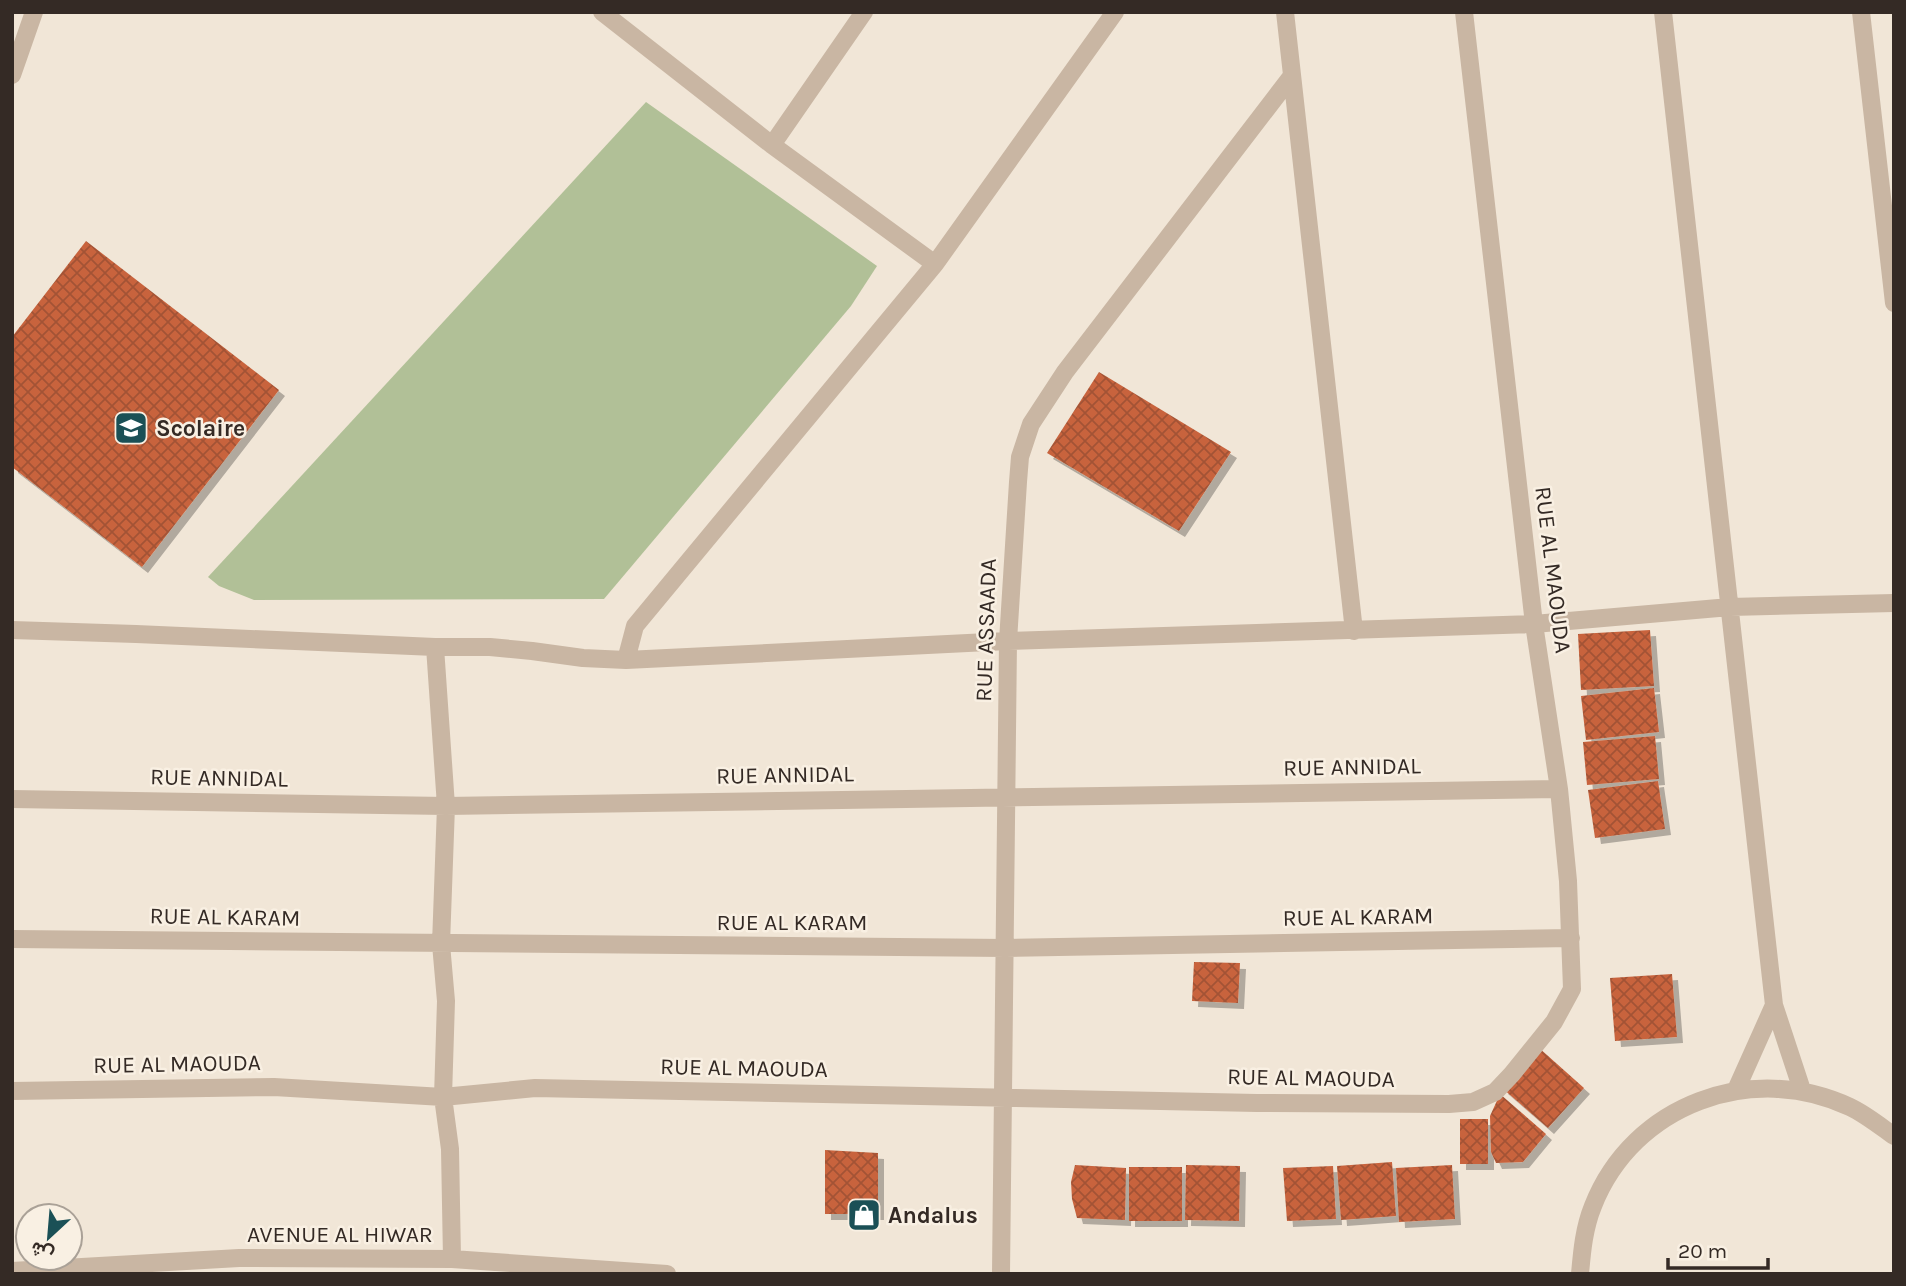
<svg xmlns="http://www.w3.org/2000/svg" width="1906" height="1286" font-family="Karla,Vazirmatn,sans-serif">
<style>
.grass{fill:#b1c097}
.building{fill:url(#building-cross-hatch);filter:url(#shadow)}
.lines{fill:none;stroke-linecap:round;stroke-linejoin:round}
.street{stroke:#c9b6a3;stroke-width:18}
.labels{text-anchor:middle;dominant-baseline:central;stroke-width:5;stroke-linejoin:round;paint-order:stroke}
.poi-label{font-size:23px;font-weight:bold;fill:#342a25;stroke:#f9f0e3;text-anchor:start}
.street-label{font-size:23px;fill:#342a25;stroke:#f9f0e3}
</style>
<defs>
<pattern id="building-cross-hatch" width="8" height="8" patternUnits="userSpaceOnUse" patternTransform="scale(1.75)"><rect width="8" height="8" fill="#c8643e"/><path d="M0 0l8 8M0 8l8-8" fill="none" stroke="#a35334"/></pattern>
<filter id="shadow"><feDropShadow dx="6" dy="6" stdDeviation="0" flood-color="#0004"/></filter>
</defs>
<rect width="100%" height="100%" fill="#f1e6d7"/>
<path class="grass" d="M646,102L877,266L851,306L604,599L254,600L219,586L208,577Z"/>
<path class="building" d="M86,241L279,390L142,567L12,467V337Z
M1099,372L1231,452L1179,531L1047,453Z
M1650,630L1654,686L1581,690L1578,634Z
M1654,688L1659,732L1586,740L1581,696Z
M1655,736L1659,779L1587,785L1583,742Z
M1658,781L1665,829L1595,838L1588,790Z
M1194,962L1240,963L1238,1003L1192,1001Z
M1672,974L1677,1037L1615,1041L1610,978Z
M1538,1047L1584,1088L1548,1128L1502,1088Z
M1500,1094L1546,1134L1523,1162L1496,1163L1491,1152L1490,1116Z
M1460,1119H1488V1164H1460Z
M825,1150L878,1153V1214H825Z
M1392,1162L1396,1216L1341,1220L1337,1166Z
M1075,1165L1126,1168L1125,1220L1077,1218L1072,1199L1071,1182Z
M1186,1165L1240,1166L1239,1221L1185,1220Z
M1452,1165L1455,1219L1399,1222L1396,1168Z
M1333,1166L1336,1219L1287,1221L1283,1168Z
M1129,1167H1182V1221H1129Z"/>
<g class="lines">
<path class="street" d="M602,12L772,145L935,264
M1285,12L1354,631
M1663,12L1774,1005L1802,1090
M1861,12L1894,303
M12,75L34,12
M772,145L864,12
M12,630L136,634L435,647H490L532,651L583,658L626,660L1008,641L1534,624L1730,607L1894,603
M435,647L446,806L441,944L446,1001L443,1097L450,1149L452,1259
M626,660L635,626L935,264L1115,12
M12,799L446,806L1559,789
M12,939L1006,948L1571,938
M1736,1090L1774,1005
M12,1091L274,1087L443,1097L535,1088L1257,1103L1449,1104L1473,1102L1495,1092L1512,1074L1554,1022L1572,989L1568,881L1559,789L1534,624L1464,12
M12,1271L239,1258L452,1259L667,1274
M1001,1274L1008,641L1018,482L1020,457L1031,424L1065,372L1291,77
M1580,1274C1582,1251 1584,1228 1593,1206C1633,1104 1752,1061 1850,1107C1865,1114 1880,1126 1894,1136"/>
</g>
<defs>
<symbol id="school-square" viewBox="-11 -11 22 22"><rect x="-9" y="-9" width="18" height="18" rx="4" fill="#1b5056" stroke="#f9f0e3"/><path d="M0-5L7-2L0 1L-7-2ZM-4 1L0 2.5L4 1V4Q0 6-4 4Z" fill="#fff"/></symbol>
<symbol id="shop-square" viewBox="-11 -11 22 22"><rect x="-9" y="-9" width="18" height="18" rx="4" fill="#1b5056" stroke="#f9f0e3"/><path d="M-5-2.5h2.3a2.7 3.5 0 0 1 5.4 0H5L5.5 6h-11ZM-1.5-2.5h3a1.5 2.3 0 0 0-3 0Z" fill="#fff"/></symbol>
</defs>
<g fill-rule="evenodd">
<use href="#school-square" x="112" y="409" width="38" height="38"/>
<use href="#shop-square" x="845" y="1196" width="38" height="38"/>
</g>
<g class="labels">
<g class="poi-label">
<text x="156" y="428">Scolaire</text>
<text x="888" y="1215">Andalus</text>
</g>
<g class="street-label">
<text transform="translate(1553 570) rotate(83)">RUE AL MAOUDA</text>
<text transform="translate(986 630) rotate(-88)">RUE ASSAADA</text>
<text transform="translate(1352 767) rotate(-1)">RUE ANNIDAL</text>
<text transform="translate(785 775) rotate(-1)">RUE ANNIDAL</text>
<text transform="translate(219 778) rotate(1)">RUE ANNIDAL</text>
<text transform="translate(225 917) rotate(1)">RUE AL KARAM</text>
<text transform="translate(1358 917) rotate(-1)">RUE AL KARAM</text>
<text x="792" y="922">RUE AL KARAM</text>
<text transform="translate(177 1064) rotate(-1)">RUE AL MAOUDA</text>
<text transform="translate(744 1068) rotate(1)">RUE AL MAOUDA</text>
<text transform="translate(1311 1078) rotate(1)">RUE AL MAOUDA</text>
<text x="340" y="1234">AVENUE AL HIWAR</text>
</g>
</g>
<rect width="1906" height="1286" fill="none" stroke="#342a25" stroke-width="28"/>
<g transform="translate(49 1237) rotate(206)"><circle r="33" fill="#f9f0e3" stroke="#aaa197" stroke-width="2"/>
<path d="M0-5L12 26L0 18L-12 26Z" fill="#1b5056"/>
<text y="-10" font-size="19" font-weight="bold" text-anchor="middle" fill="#342a25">ش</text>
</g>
<path d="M1668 1258v10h100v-10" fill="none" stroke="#342a25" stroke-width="3.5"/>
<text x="1678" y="1258" font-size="21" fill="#342a25" stroke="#f9f0e3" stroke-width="5" paint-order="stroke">20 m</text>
</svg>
